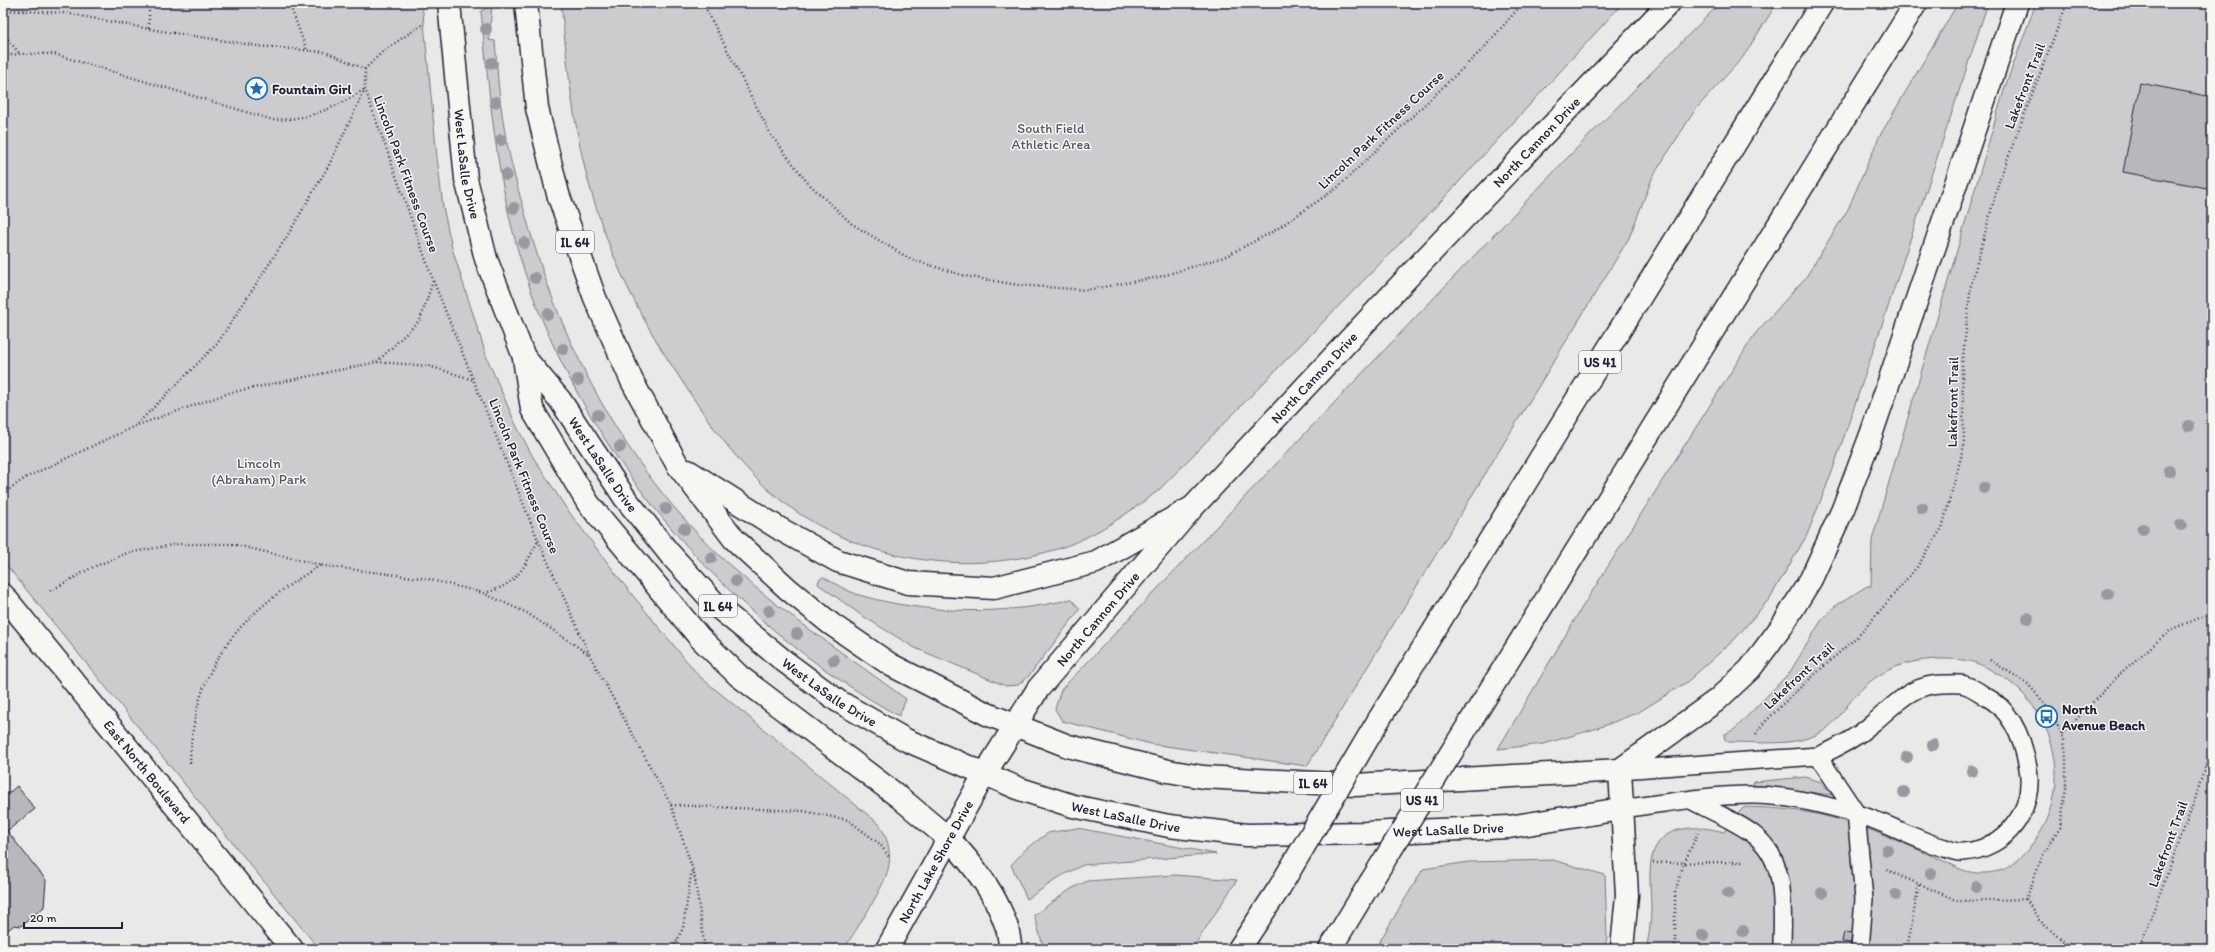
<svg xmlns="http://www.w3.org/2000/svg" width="2215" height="952" font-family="Itim,sans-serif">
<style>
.green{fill:#ccccce;stroke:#777784}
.building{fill:#b8b8bc;stroke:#22223b}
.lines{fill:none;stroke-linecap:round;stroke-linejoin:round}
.service-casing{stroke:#22223b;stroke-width:20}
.minor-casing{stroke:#22223b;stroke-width:25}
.secondary-casing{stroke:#22223b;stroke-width:25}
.primary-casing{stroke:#22223b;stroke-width:25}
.motorway-casing{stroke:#22223b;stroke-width:25}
.path{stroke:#22223b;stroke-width:2.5;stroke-dasharray:1 3;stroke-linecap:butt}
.service{stroke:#f6f6f2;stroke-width:17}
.minor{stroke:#f6f6f2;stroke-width:22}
.secondary{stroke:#f6f6f2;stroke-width:22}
.primary{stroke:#f6f6f2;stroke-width:22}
.motorway{stroke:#f6f6f2;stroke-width:22}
.motorway-bridge-casing{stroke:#22223b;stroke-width:25;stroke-linecap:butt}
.motorway-bridge{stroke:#f6f6f2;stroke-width:22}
.tree{fill:#9898a1}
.labels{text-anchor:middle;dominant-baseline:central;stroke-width:3;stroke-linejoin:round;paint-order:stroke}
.shield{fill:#f6f6f2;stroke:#626272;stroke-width:1}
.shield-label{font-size:13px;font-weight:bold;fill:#22223b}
.street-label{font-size:14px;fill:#22223b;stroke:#f6f6f2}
.poi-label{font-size:14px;font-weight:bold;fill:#22223b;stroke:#f6f6f2;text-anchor:start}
.park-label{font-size:14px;fill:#555567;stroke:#f6f6f2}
</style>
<rect width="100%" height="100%" fill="#e9e9e7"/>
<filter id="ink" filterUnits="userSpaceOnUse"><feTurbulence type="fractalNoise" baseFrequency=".025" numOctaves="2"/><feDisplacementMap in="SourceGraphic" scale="8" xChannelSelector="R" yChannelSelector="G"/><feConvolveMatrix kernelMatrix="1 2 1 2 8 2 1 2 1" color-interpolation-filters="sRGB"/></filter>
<g filter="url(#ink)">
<path class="green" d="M3,3H422L437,157L443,207L452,248L487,358L516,425L533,457L566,508L629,591L699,676L879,824C887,836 891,850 889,865C886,886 856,929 844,949H319L3,561Z
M561,3H1623L1446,196L1159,490C1127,514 1092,539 1054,550C949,581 830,555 753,475C725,446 702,412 680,378C644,325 614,266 595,204C574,139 568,71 561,3Z
M1720,3H1777L1743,57L1695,110L1653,176L1629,238L1307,766L1151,744L1062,721L1055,709L1061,690L1570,155Z
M1958,3H1988L1886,313L1832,472L1807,535L1770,598L1735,639L1687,682L1639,712L1598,728L1544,744L1498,749L1581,609L1755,334L1806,277L1848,209L1879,137Z
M2036,3H2212V949H1646C1649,937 1651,922 1651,909C1651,880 1642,840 1678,830C1694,826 1709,828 1724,832L1741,809L1746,807C1780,808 1814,811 1846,822C1877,831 1907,845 1937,858C1947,862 1959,870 1970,872C1978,874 1991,873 1999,871C2013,868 2021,857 2030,847C2077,792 2057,707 1996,673C1987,667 1974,661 1963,660C1922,656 1884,663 1856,695C1844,708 1836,724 1820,733C1794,747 1757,742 1728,742L1724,738L1725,734L1735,729L1790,672L1821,621L1834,607L1867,586H1871L1872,540L2005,87Z
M492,5L489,40L495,41C497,65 498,90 502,114C507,149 516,183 526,217C563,351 629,475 734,569C788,617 848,656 906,699L899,716C726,621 575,445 519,254C496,175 489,93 481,11Z
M823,577C834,583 847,591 859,595C924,614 1005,616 1071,599L1080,609L1028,677L1018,685L1006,686L915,648L861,615L818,584L819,580Z
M1805,777L1821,782L1832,795L1753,785L1754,782Z
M1077,828L1216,854L1083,865L1063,875L1027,899L1011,865L1027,848L1048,833Z
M1553,860L1605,875L1607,939L1603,949H1375L1423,869L1469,862Z
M1175,875L1237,880L1192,949H1044L1034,915L1071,889L1087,881Z"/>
<path class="building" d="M2140,83L2212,97V189L2123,172Z
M17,786L35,809L7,831L46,880L44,907L21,926L14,925L3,934V798Z
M1844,932L1852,933L1851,943L1842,942Z"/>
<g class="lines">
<defs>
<path id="service" d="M1818,756L1856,813L1864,899L1860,949
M1620,770L1818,756C1838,748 1856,738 1873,723C1897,703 1912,683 1946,684C1952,684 1960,683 1965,685C1972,687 1979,692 1985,696C2012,710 2023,739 2028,768C2035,810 2007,849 1963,852C1957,853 1951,850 1945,848C1914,840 1885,821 1853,813C1822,804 1786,795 1753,795C1709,795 1665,803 1621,809
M1691,800C1711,811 1734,820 1753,834C1789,861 1782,910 1782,949"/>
<g id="minor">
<path id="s1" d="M3,595L292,949"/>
</g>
<g id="secondary">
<path id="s2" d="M887,949L984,775L1038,689L1193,507L1423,261L1669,3"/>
</g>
<g id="primary">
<path id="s3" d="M449,3L466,179L486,259L524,357L560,400L625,498L669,553L719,608L784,661L838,701L906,740L1020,789L1073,806L1169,826L1247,835L1366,833L1509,827L1621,809"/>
<path d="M526,3L537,108L558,194L595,298L632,381L677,464L734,539L788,589L831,624L891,665L987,714L1068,746L1168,771L1203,777L1355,785L1620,770"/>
<path d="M524,358L532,409L588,503L700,638L739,676L899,797L949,839"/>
<path d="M688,471L780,529L838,561L908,583L994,588L1096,562L1193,507"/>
</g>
<path id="motorway" d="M1474,716L1916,3
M1378,721L1822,3
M949,839C973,864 995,892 1006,925C1009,932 1009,941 1011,949
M1239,949L1278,890
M1330,949L1370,883
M1622,949L1627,895L1620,770L1717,700L1750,669L1782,626L1811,579L1843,509L1871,435L2017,3"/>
</defs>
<use href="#service" class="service-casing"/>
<use href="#minor" class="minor-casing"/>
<use href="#secondary" class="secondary-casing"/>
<use href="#primary" class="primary-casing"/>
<use href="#motorway" class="motorway-casing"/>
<path class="path" d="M149,3V29
M289,3L307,51
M703,3L771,135L807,182L852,224L910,259L965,276L1018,285L1086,290L1159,277L1224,257L1274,231L1337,188L1483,49L1523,3
M3,10L65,13L149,29L258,46L325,52L365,69
M422,25L383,51L365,69V89L433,280L538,540L590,656L671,805L694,873L705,949
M3,33L19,53
M3,56L20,54H54L273,120C310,119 334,109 365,89
M377,362L420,320L433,281
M137,424L217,344L286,238L329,165L365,89
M3,494L25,478L135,426L229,393L377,362L429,366L474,380
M50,591L91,568L127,553L178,544H232L325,566L428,579L483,593L527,613L590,655
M484,593C516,586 524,568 538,541
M1990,660L2028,684L2051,711L2064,739L2066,759V788L2060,828L2043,855L2026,899
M1756,734L1762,725L1791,696L1861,633L1917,567L1942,528L1964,446L1962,366L1971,285L1999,181L2067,3
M2062,734L2124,670L2172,629L2212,613
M190,763C193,665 240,613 321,565
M671,805L803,811L848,820L880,844L889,857
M1653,863L1744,862
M1887,870L1958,901L2026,899
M2026,899L2039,920L2072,949
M961,944L965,949
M673,949L683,928L692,869
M976,949L979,946
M1675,949V892L1684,863L1698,833
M1907,949L1919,884
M2139,949L2195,799L2212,745"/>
<use href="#service" class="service"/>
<use href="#minor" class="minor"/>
<use href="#secondary" class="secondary"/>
<use href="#primary" class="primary"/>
<use href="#motorway" class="motorway"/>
<defs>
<path id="motorway-bridge" d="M1370,883L1474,716
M1278,890L1378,721"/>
</defs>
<use href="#motorway-bridge" class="motorway-bridge-casing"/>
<use href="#motorway-bridge" class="motorway-bridge"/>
</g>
<g class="tree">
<circle cx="486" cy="29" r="6"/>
<circle cx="492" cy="63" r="6"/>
<circle cx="495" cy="102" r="6"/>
<circle cx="501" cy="140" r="6"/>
<circle cx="506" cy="175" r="6"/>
<circle cx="514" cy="208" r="6"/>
<circle cx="524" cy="243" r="6"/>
<circle cx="535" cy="278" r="6"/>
<circle cx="548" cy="314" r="6"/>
<circle cx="563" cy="349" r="6"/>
<circle cx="578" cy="380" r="6"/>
<circle cx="598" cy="415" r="6"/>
<circle cx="2189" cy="426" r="6"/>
<circle cx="620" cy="447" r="6"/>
<circle cx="2169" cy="471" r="6"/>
<circle cx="1984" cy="488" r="6"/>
<circle cx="1922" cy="508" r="6"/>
<circle cx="666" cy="509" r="6"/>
<circle cx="2181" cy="525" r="6"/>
<circle cx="684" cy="529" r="6"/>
<circle cx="2143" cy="529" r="6"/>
<circle cx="711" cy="558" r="6"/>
<circle cx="736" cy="581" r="6"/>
<circle cx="2108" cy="594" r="6"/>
<circle cx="769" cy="611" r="6"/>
<circle cx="2028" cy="618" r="6"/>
<circle cx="797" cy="634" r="6"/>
<circle cx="834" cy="660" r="6"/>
<circle cx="1933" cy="745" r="6"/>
<circle cx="1907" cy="757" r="6"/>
<circle cx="1972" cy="771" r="6"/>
<circle cx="1904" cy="792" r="6"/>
<circle cx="1887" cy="850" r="6"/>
<circle cx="1931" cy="873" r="6"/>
<circle cx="1976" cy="887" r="6"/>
<circle cx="1728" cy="893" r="6"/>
<circle cx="1822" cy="893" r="6"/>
<circle cx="1896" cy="895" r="6"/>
<circle cx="1743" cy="931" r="6"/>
<circle cx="1703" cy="935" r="6"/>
</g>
</g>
<defs>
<symbol id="sight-ring" viewBox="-11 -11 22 22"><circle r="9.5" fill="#f6f6f2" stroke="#1f6fb2" stroke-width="1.5"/><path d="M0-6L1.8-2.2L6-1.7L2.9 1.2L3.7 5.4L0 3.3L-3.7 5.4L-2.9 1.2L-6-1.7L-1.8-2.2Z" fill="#1f6fb2"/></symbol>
<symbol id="bus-ring" viewBox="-11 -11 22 22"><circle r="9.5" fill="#f6f6f2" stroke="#1f6fb2" stroke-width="1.5"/><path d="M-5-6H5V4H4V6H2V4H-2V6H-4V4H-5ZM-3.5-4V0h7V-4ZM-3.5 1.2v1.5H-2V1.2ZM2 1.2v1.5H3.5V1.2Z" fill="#1f6fb2"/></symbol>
</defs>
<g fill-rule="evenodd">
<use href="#sight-ring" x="244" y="76" width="25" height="25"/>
<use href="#bus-ring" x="2034" y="704" width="25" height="25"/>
</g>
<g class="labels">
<g class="shield">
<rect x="556" y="231" width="38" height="22" rx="3"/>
<rect x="1579" y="351" width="42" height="22" rx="3"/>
<rect x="699" y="595" width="38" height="22" rx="3"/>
<rect x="1294" y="772" width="38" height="22" rx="3"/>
<rect x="1401" y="789" width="42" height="22" rx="3"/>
</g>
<g class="shield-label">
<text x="575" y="242">IL 64</text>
<text x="1600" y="362">US 41</text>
<text x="718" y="606">IL 64</text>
<text x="1313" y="783">IL 64</text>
<text x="1422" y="800">US 41</text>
</g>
<g class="street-label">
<text transform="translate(2025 86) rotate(-69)">Lakefront Trail</text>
<text transform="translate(1381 130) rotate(-43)">Lincoln Park Fitness Course</text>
<text stroke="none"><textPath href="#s2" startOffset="1041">North Cannon Drive</textPath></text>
<text stroke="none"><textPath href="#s3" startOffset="162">West LaSalle Drive</textPath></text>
<text transform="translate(406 174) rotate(70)">Lincoln Park Fitness Course</text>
<text stroke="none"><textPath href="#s2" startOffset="717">North Cannon Drive</textPath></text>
<text transform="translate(1953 402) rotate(-89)">Lakefront Trail</text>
<text stroke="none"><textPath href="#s3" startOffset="498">West LaSalle Drive</textPath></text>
<text transform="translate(524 476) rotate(68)">Lincoln Park Fitness Course</text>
<text stroke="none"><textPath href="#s2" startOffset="393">North Cannon Drive</textPath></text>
<text transform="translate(1799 676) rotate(-43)">Lakefront Trail</text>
<text stroke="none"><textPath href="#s3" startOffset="822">West LaSalle Drive</textPath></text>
<text stroke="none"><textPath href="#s1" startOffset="228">East North Boulevard</textPath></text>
<text stroke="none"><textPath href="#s3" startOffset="1146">West LaSalle Drive</textPath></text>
<text stroke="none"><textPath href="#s3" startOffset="1470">West LaSalle Drive</textPath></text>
<text transform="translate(2168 844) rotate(-70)">Lakefront Trail</text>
<text stroke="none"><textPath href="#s2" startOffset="100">North Lake Shore Drive</textPath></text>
</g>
<g class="poi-label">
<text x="272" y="89">Fountain Girl</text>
<text x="2062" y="709">North<tspan x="2062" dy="16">Avenue Beach</tspan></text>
</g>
<g class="park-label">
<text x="1051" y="128">South Field<tspan x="1051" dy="16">Athletic Area</tspan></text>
<text x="259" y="463">Lincoln<tspan x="259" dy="16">(Abraham) Park</tspan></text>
</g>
</g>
<rect width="2215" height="952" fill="none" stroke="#f6f6f2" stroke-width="16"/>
<rect x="8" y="8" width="2199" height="936" fill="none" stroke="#22223b" stroke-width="1.5" filter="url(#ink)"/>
<path d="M24 922v6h98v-6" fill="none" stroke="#22223b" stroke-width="2"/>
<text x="30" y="922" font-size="12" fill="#22223b" stroke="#f6f6f2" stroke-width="3" paint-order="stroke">20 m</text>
</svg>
